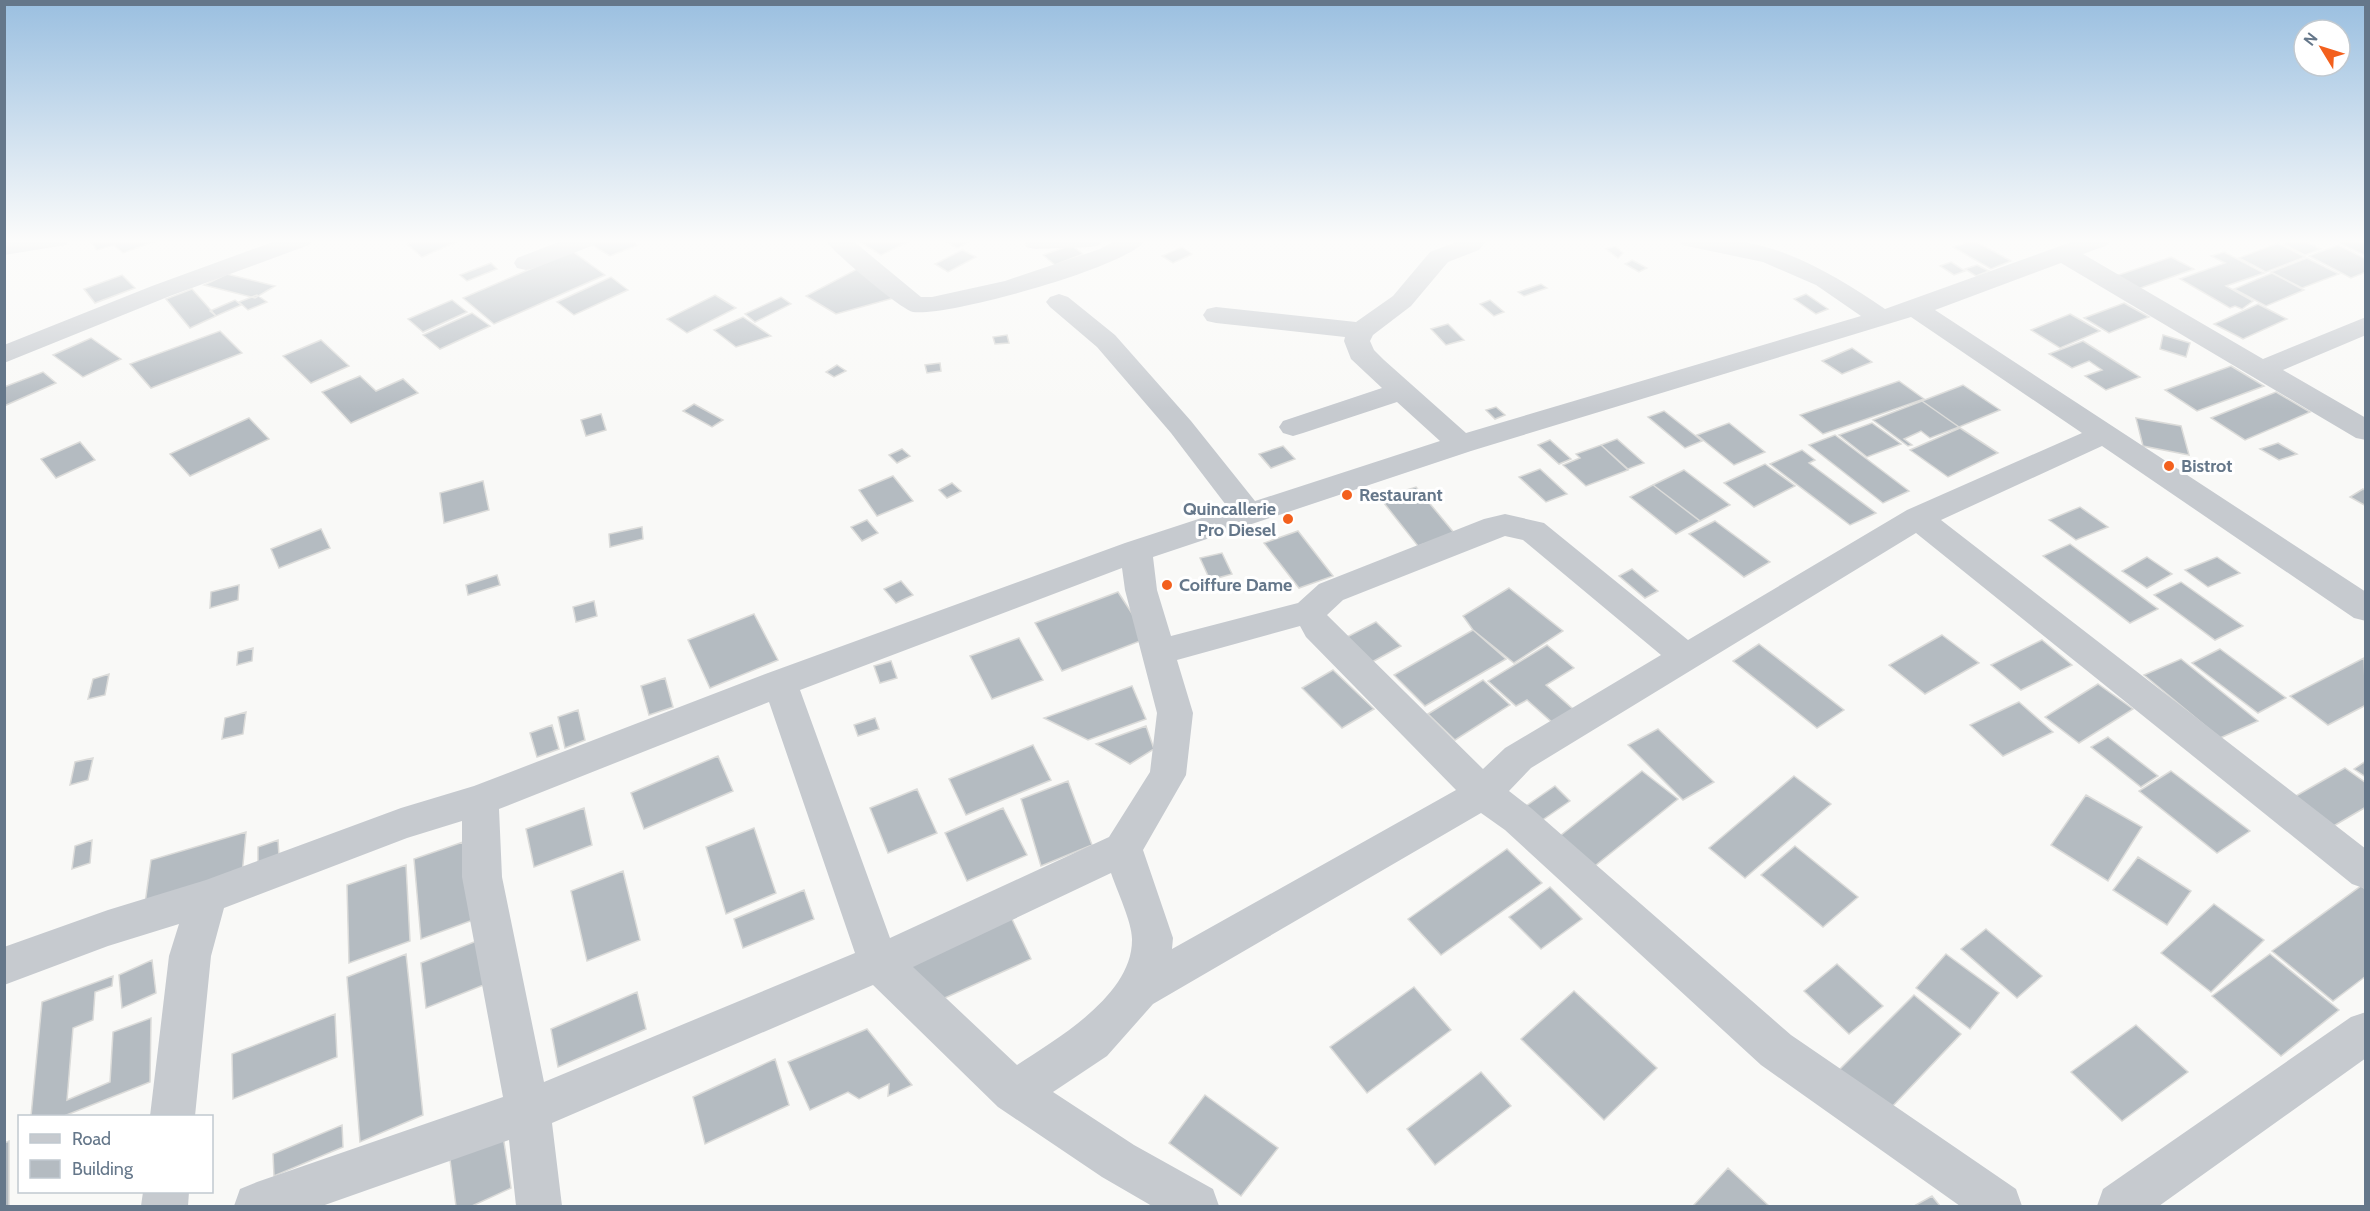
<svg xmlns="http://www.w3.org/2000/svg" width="2370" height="1211" font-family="Cabin,sans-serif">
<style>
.building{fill:#b4bbc1;stroke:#dbdbd9;stroke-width:1.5}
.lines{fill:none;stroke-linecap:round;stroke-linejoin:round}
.minor{fill:#c6cacf;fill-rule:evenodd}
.poi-dot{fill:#f3601d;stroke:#fff;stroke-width:2}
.labels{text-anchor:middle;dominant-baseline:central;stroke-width:6;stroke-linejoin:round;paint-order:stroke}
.poi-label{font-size:18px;font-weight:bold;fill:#65778a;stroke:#fff;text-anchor:start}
</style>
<rect width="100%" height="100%" fill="#f9f9f7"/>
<path class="building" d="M89,240H159L123,253L114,245L97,250Z
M418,240H461L422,257L407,244Z
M592,240H631L638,245L610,256L587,242Z
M857,240H912L881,255Z
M943,240H973L957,248Z
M1973,240L2011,261L1991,269L1953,247Z
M2294,240H2302L2321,249L2305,255L2283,244Z
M2349,240H2366V256L2339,243Z
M2278,243L2305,257L2266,272L2239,258Z
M1071,245L1083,254L1055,265L1043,255Z
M2338,245L2366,259V272L2351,278L2309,256Z
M1615,246L1623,253L1618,258L1606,249Z
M1182,247L1192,254L1173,263L1162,256Z
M962,250L976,257L948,272L935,264Z
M572,251L605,275L494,324L463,298Z
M2224,252L2264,273L2226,286L2253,301L2242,309L2235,306L2230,308L2180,279L2225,263L2211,256Z
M2171,257L2194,269L2135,290L2113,277Z
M2307,258L2339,274L2302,288L2271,272Z
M1632,260L1647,268L1639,272L1625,264Z
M1951,262L1965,271L1954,275L1940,266Z
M491,263L497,269L467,281L460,275Z
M1977,265L1989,271L1976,276L1965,269Z
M859,268L901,296L836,314L806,296Z
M2272,273L2304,290L2266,306L2234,289Z
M227,274L275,286L255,298L204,285Z
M122,275L135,288L95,303L84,289Z
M611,277L628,290L574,315L557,302Z
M1541,284L1547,288L1524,296L1518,292Z
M192,289L216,316L190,328L166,299Z
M1806,294L1828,309L1816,314L1794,299Z
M257,295L267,302L248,310L239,302Z
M715,295L736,308L687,333L667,319Z
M781,297L791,304L755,322L745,314Z
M235,300L241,305L216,316L210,311Z
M452,300L467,312L423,332L408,319Z
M1490,300L1504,312L1494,316L1480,304Z
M2124,303L2149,317L2109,333L2084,318Z
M2258,304L2287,319L2243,339L2214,324Z
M472,313L490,326L440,349L423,335Z
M2070,314L2100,331L2060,348L2031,330Z
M743,317L771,336L736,347L714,330Z
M1448,324L1464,340L1446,345L1431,329Z
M220,331L242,353L151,388L130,364Z
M1007,335L1009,343L995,344L993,337Z
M2163,335L2190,343L2186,357L2160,349Z
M91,338L121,359L83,377L53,355Z
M321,340L349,366L311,383L283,356Z
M2083,341L2140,377L2106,390L2085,376L2102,370L2089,361L2072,368L2049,354Z
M1852,348L1872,362L1842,374L1822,361Z
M940,363L941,371L927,373L925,365Z
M837,365L846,371L834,377L826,372Z
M2231,366L2264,386L2197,411L2165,390Z
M43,372L56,383L4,406V387Z
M360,376L376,391L403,379L418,393L351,423L322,392Z
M1899,381L1924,399L1823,434L1800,415Z
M1963,385L2000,410L1959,427L1922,401Z
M2276,392L2310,412L2245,440L2211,418Z
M1922,401L1959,427L1930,438L1921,431L1904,439L1912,445L1908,446L1873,420Z
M694,404L723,420L712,427L683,411Z
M1496,407L1505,415L1495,419L1486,410Z
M1664,411L1697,437L1702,441L1685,448L1648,417Z
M601,414L606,430L586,436L581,420Z
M249,418L269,439L190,476L170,454Z
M2136,418L2181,426L2189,455L2143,446Z
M1729,423L1765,452L1734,465L1697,435Z
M1872,423L1901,444L1867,457L1839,435Z
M1960,428L1998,453L1948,477L1910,450Z
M1835,435L1909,491L1883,503L1809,445Z
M1617,439L1644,463L1628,469L1601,445Z
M1550,440L1571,459L1559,464L1538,445Z
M80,442L95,460L56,478L41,459Z
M2278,443L2297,454L2279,460L2260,449Z
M1601,445L1628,470L1586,486L1563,465L1580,458L1576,454Z
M1283,446L1295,459L1271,468L1259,454Z
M902,449L910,456L897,463L889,455Z
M1802,450L1815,460L1809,463L1876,513L1850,525L1770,464Z
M1765,464L1795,486L1754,507L1724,483Z
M1540,469L1567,494L1546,502L1519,477Z
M1684,470L1730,505L1700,521L1653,485Z
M893,476L913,501L877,516L859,490Z
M483,481L489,510L444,523L440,493Z
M952,483L961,491L947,498L939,490Z
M1653,485L1700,521L1676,534L1630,497Z
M1416,487L1455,534L1418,546L1380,498Z
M2363,489L2366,491V506L2350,497Z
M2080,507L2108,527L2076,540L2049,520Z
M867,520L878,533L862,541L851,527Z
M1715,521L1770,562L1744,577L1689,534Z
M642,527L643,539L610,547L609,534Z
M321,529L330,548L279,568L271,549Z
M1298,531L1333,576L1299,588L1264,543Z
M2070,544L2158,609L2130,623L2043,556Z
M1222,553L1232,574L1210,580L1200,558Z
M2147,557L2172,574L2147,588L2122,571Z
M2217,557L2240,573L2208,587L2185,570Z
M1632,569L1658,591L1645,598L1619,576Z
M497,575L500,585L468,595L466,585Z
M901,581L913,595L896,603L884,589Z
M2181,582L2243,626L2215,640L2154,595Z
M239,585L238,600L210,608L211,592Z
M1509,588L1563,631L1514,663L1473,630L1463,616Z
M1118,592L1148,638L1062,671L1035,623Z
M594,601L597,616L576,622L573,607Z
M754,614L778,660L710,688L688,640Z
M1376,622L1401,646L1372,662L1347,637Z
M1473,630L1506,659L1425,706L1394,675Z
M1942,635L1979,663L1925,694L1889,665Z
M1019,638L1043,680L992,699L970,656Z
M2042,640L2072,665L2021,690L1991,665Z
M1759,644L1844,710L1817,728L1733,661Z
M1547,645L1574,668L1546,685L1574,710L1553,723L1527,700L1516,706L1488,681Z
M253,648L252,661L237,665L238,652Z
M2220,649L2286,698L2258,713L2192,663Z
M2364,658L2366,705L2328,725L2290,696Z
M2181,659L2258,721L2220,738L2144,675Z
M891,661L897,678L880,683L874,666Z
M1333,670L1374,709L1342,728L1302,688Z
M109,674L105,695L88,699L93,679Z
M665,678L673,707L649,715L641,686Z
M1483,680L1510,705L1455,740L1428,714Z
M2098,684L2133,709L2079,743L2045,717Z
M1132,686L1146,719L1088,740L1044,718Z
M2019,702L2053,732L2003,756L1970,725Z
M578,710L585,740L565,748L558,717Z
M246,712L243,734L222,739L225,718Z
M875,718L879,729L858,736L854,725Z
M552,725L559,749L537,757L530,733Z
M1146,726L1154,749L1130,764L1096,744Z
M1658,729L1714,782L1683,800L1628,745Z
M2108,737L2158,776L2141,787L2091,747Z
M1033,745L1051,780L966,815L949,779Z
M718,756L733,791L644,829L631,793Z
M93,758L88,780L70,785L75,762Z
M2366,761V777L2354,769Z
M2345,768L2366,783V807L2325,831L2287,801Z
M1642,771L1678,799L1586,873L1551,843Z
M2171,771L2250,831L2217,853L2139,791Z
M1794,776L1831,804L1745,878L1709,848Z
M1068,781L1092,845L1041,866L1021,799Z
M1555,786L1570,801L1538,823L1523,808Z
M917,789L937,833L888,853L870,808Z
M2086,795L2142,827L2108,881L2051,845Z
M584,808L592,845L534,867L526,829Z
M1003,808L1027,855L967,881L945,833Z
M754,828L776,893L726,914L706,847Z
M246,832L242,875L145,904L151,860Z
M92,840L90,863L72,869L75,846Z
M278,840L279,857L258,864V847Z
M463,842L473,920L421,939L414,859Z
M1795,846L1858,897L1823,927L1761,875Z
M1507,849L1542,883L1441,955L1408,919Z
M2138,857L2191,891L2167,925L2113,890Z
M406,865L410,941L349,963L347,885Z
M623,871L640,940L587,961L571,891Z
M2361,886L2366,889V976L2333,1001L2272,951Z
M1550,887L1582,919L1541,949L1509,917Z
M804,890L814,919L743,948L734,919Z
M2214,904L2264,940L2211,992L2161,953Z
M1010,915L1031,959L927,1006L908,959Z
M1986,929L2042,976L2017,998L1961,949Z
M484,938L491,982L426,1008L421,963Z
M406,954L423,1115L360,1142L347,977Z
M1946,954L1999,993L1970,1029L1916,988Z
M2270,954L2339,1010L2281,1056L2212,996Z
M152,960L156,993L122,1008L119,975Z
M1837,964L1883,1006L1849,1034L1804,991Z
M113,976L112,986L95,992L93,1020L73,1028L67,1100L110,1082L113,1032L151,1018L150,1082L64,1116H31L42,1002Z
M1414,987L1451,1030L1367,1093L1330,1047Z
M1574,991L1657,1068L1604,1120L1521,1039Z
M637,992L646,1029L558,1067L551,1029Z
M1914,995L1961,1034L1887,1112L1839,1070Z
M335,1014L337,1057L233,1099L232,1054Z
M2136,1025L2188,1072L2122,1121L2071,1072Z
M867,1029L912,1085L888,1096L889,1084L859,1099L848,1092L810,1110L788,1062Z
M775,1059L789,1105L705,1144L693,1097Z
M1481,1072L1511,1106L1435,1165L1407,1129Z
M1205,1095L1278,1148L1241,1196L1169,1143Z
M342,1125L343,1147L274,1176L273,1154Z
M502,1129L511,1188L472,1206H456L449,1152Z
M9,1141V1206H4V1143Z
M1728,1168L1769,1206H1693Z
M1932,1196L1940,1206H1914Z"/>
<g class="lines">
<path class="minor" d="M69,240L66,245L4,255V241Z
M278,240H312L309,245L170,296L4,363V345L152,286Z
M564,240H597L594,245L535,268L526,270L517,268L514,263L517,258Z
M825,240H852L921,297H932L1005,281L1100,249L1116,240H1146C1128,267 947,317 913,312C900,309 833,252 825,240Z
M1024,240H1102L1099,245L1090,247L1035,249L1026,247Z
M1461,240H1487L1479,250L1448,262L1411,306L1373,335L1370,341L1374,350L1384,360L1466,433L1861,316L1816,285L1763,262L1682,245L1679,240C1694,240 1710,239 1725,240C1785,244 1836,276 1885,309L2077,240H2111L2108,245L2083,254L2263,359L2366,317V335L2283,370L2366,418V440L2356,438L2061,263L1935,310L2366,592V621L2354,618L2102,446L1941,520L2366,849V889L2352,884L1916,533L1531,768L1509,791L1531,808L1791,1035L2016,1189L2022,1206H1960L1761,1065L1505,830L1481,813L1153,1004L1107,1056L1053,1092L1134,1145L1213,1189L1219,1206H1152L1102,1177L998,1107L873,985L552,1123L562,1206H516L509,1140L322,1206H234L240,1189L257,1182L503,1097L462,877V821L407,838L224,908L211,956L195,1116H150L169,956L179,924L108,946L4,985V947L108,910L206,880L401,808L474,786L768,673L1125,543L1229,509L1171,433L1097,347L1050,307L1046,302L1050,297L1059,294L1068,297L1115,335L1191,421L1255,501L1440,441L1397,402L1303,433L1293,436L1283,433L1279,427L1283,421L1382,388L1351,359L1344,341L1345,337L1216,323L1207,321L1203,315L1207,309L1216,307L1356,322L1393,296L1430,252ZM1911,317L2082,433L1907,510L1688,640L1544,523L1505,514L1484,519L1319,584L1298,603L1171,636L1157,590L1153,557L1471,451ZM1505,536L1523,540L1661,655L1505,748L1483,769L1327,615L1343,600ZM1122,568L1125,590L1157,713L1150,772L1109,837L890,938L800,690ZM1300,626L1306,637L1456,790L1172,949L1173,938L1143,850L1186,775L1193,713L1177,660ZM769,702L855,953L544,1082L502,877L499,809ZM1111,873C1117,891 1132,922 1132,939C1133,995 1058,1038 1017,1065L913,967Z
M2366,1012V1058L2159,1206H2097L2103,1189L2351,1017Z
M143,1192H189L188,1206H141Z"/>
</g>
<linearGradient id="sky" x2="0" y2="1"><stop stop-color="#9abfe0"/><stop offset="0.59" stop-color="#fcfcfb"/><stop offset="1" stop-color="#fcfcfb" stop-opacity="0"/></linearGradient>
<rect width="2370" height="409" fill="url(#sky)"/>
<g class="poi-dot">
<circle cx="2169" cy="466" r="6"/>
<circle cx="1347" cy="495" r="6"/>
<circle cx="1288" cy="519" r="6"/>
<circle cx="1167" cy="585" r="6"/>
</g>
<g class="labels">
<g class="poi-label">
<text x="2181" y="466">Bistrot</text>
<text x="1359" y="495">Restaurant</text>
<text x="1276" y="509" text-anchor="end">Quincallerie<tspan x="1276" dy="21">Pro Diesel</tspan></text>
<text x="1179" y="585">Coiffure Dame</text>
</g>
</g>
<rect width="2370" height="1211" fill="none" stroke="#65778a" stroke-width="12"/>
<rect x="18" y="1115" width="195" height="78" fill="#ffffff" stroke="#c1c9d0" stroke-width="1.5"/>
<rect x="30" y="1134" width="30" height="9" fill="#c6cacf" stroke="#c1c9d0" stroke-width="1.5"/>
<text x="72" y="1145" font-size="18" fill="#65778a">Road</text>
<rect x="30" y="1160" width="30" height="18" fill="#b4bbc1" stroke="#c1c9d0" stroke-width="1.5"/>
<text x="72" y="1175" font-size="18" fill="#65778a">Building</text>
<g transform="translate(2322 48) rotate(308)"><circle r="28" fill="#ffffff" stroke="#c1c9d0" stroke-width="1.5"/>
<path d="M0-4.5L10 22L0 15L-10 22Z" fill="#f3601d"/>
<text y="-9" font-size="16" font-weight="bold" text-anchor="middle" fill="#65778a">N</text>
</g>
</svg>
